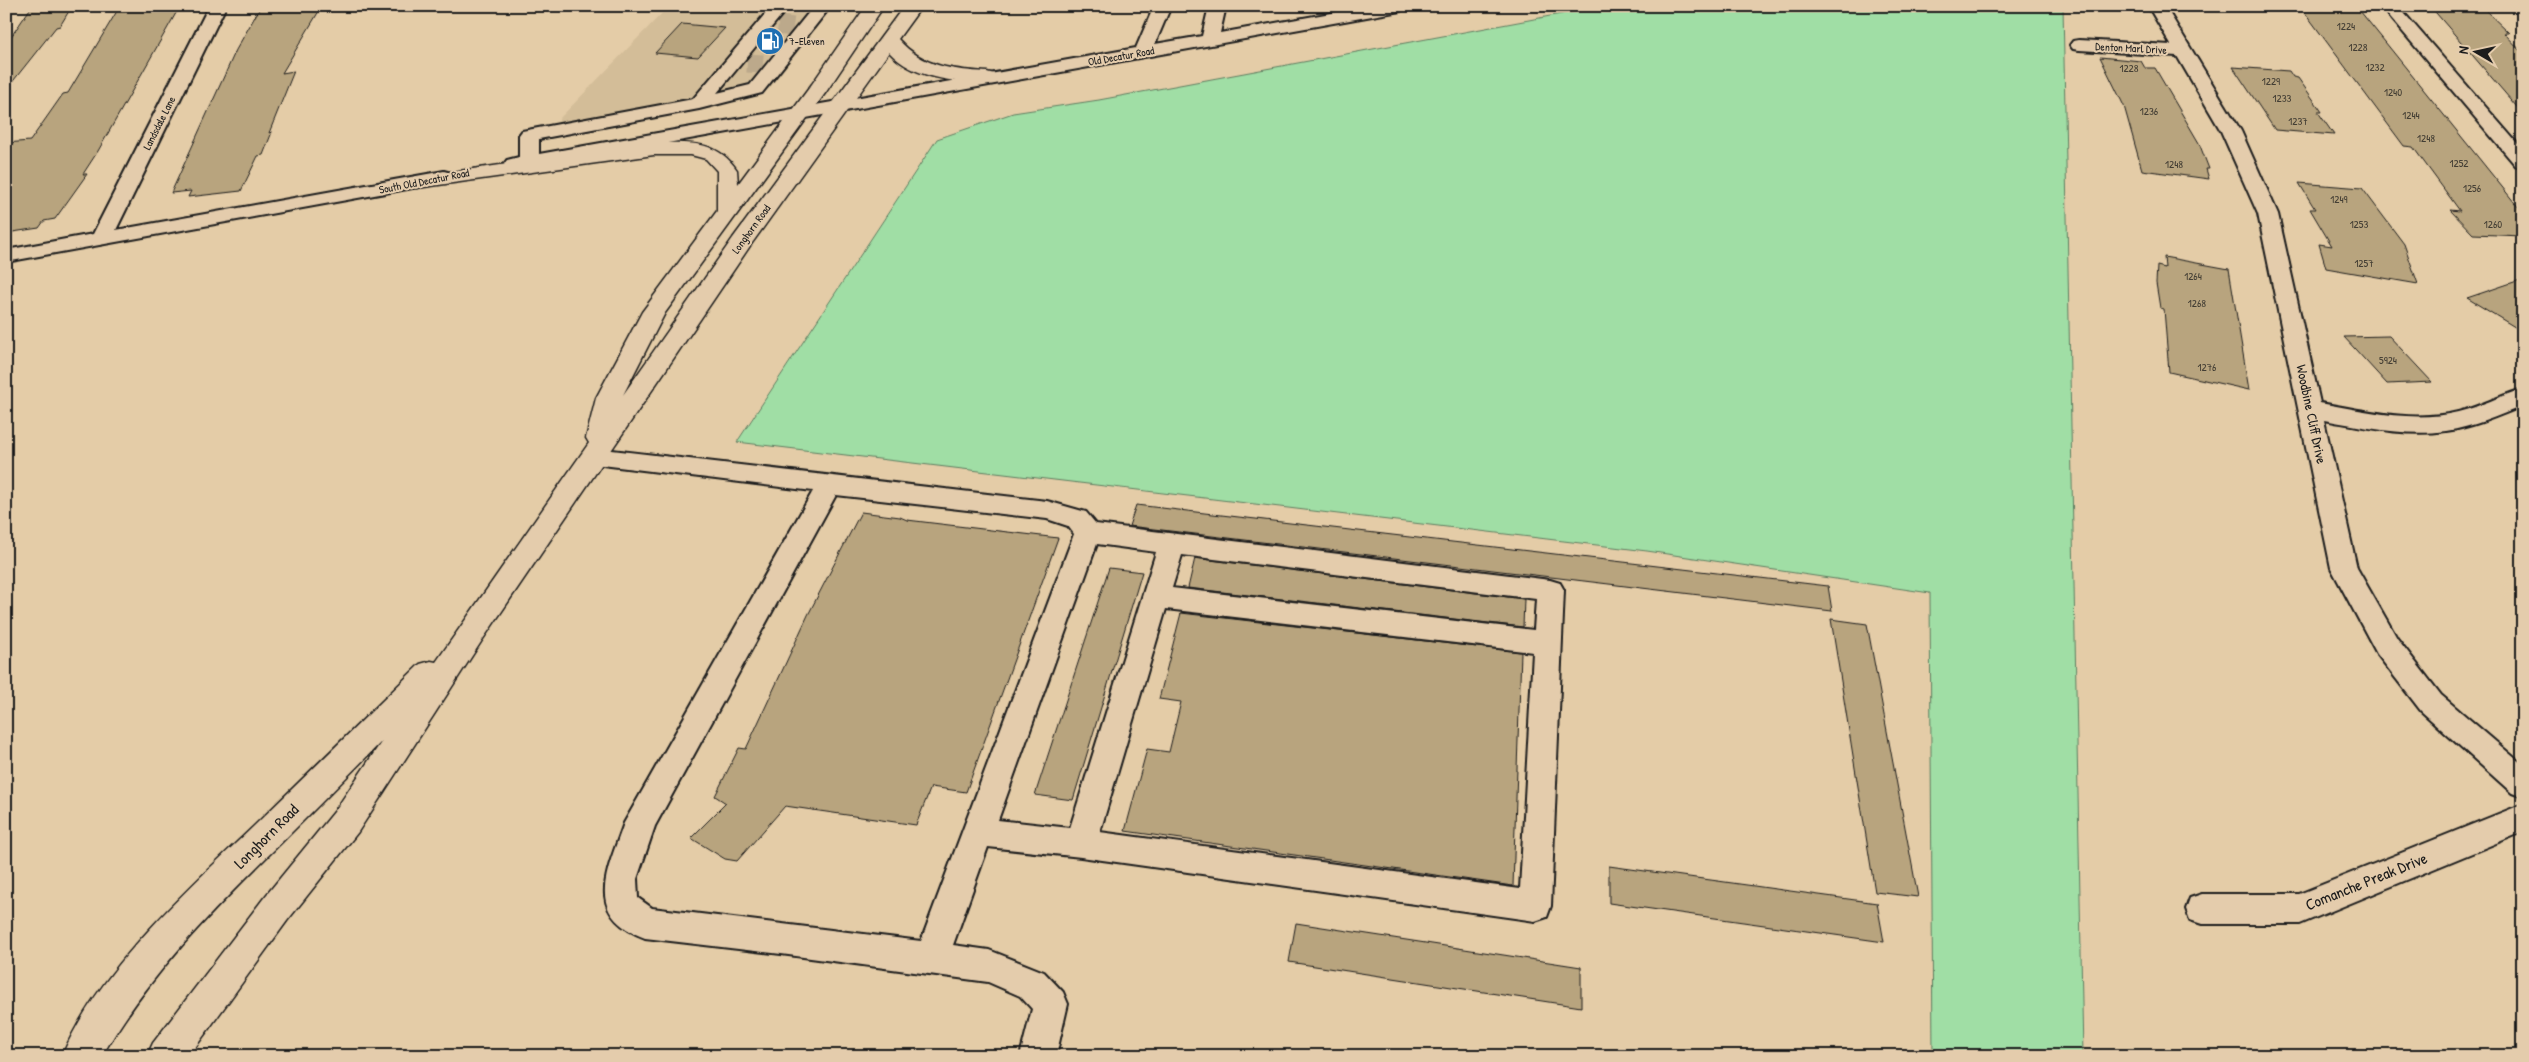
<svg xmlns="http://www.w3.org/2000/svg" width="2529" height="1062" font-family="'Patrick Hand',sans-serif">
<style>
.built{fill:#d3bd98}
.green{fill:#a0dea5;stroke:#5e7d60}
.building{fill:#b8a47e;stroke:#1c1c1c}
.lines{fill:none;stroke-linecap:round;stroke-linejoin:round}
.minor-tunnel{stroke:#bca98b;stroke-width:19;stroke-dasharray:19 9;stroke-linecap:butt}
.minor-casing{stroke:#1c1c1c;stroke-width:4}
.major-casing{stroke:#1c1c1c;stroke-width:3}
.minor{fill:#e4ccac;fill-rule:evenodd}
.major{fill:#e4ccac;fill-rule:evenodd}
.labels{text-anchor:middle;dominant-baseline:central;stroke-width:4;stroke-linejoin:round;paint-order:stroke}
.number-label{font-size:11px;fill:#433e34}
.far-poi-label{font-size:11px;fill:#1c1c1c;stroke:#e4ccac;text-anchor:start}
.far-street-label{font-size:11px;fill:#1c1c1c;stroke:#e4ccac}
.street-label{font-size:14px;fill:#1c1c1c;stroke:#e4ccac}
.near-street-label{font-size:16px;fill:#1c1c1c;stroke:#e4ccac}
</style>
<rect width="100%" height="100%" fill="#e4cca7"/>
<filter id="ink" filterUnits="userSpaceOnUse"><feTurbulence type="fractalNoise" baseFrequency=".02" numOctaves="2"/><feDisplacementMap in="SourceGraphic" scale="10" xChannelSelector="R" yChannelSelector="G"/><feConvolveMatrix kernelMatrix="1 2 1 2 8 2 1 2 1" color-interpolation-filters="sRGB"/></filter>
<g filter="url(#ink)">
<path class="built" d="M669,6H833L769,89L556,134L559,119Z"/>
<path class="green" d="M1604,6H2063L2083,1056H1933L1930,593L1647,551L737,442L937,139L1013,113L1099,100Z"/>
<path class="building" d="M32,6H72L60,26L56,27L6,90V44Z
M120,6H180L98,151L83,174H87L55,219L44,221L39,228L6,233V143L30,141L63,94L68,93Z
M261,6H322L282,73L294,71L269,133L272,132L263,155L258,156L241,191L188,197L191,191L171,193L236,50Z
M2300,6H2356L2523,213V236L2473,234L2450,210L2460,211L2413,147L2404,146Z
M2430,6L2483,8L2509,33H2504L2523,53V114Z
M682,24L725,28L698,57L655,53Z
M2100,57L2141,61L2145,68H2155L2199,143L2209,169H2206L2209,179L2142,170L2124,106Z
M2233,67L2289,71L2293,77L2298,78L2320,109L2322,112H2318L2334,135L2275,130Z
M2299,183L2362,188L2404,244L2418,284L2326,268L2319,244L2332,246L2310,209H2315Z
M2164,257L2229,269L2249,390L2169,372L2164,309L2160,308L2156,283L2157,266L2165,268Z
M2523,279V332L2467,298Z
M2389,336L2432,382L2387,384L2344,337Z
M1136,505L1828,586L1832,611L1129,526Z
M861,512L900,517L907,520L1058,538L966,792L931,787L916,825L785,806L737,861L725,859L691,838L726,803L715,796L739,748L746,749L808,615Z
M1195,558L1524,599L1523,627L1188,588Z
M1109,568L1142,572L1073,800L1035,795Z
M1181,613L1521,652L1513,886L1125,831L1147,749L1169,752L1181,702L1159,699Z
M1831,619L1867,624L1918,897L1875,892Z
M1609,866L1877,903L1884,942L1609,903Z
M1296,923L1581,967V1007L1289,962Z"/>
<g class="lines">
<path class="minor-tunnel" d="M778,25L793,27
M763,43L779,45
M747,63L763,64"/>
<defs>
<path id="minor" d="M209,6H226L116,230L444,171L451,173L454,177L451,181L6,262V250L93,234Z
M772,6H789L717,93L750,85L814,6H831L762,93L699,109L539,139V154L1136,48L1154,6H1171L1155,44L1202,36L1209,6H1226L1220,33L1370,6H1408L1400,11L529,168L514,170L507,168L504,164L507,160L519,157V135L522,131L693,99Z
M2148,6H2165L2241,131L2278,214L2320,403C2365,411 2413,423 2458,412C2480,407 2501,395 2523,389V406C2498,416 2473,427 2446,431C2406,437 2364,427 2324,420L2357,568L2397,638L2441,695L2523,765V797L2512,793L2421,711L2377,654L2331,568L2258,214L2221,131L2177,56L2079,50L2073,49L2070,45L2073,41L2079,40L2171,45Z
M2381,6H2398L2523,150V168L2516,166Z
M595,448L1047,501L1086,512L1096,524L1550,580L1560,583L1564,590L1551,906L1547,917L1535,921L1081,857L988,847L953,945L989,950L1044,972L1063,992L1068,1004L1056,1056H1020L1032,1009L1020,996L988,982L781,954L645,938C582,914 608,870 624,823L813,491L586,463L583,457L586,451ZM836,495L1047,519L1068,526L1074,534L921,941L652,908L638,898L637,879L655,826ZM1097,544L1156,552L1070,828L998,820ZM1182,555L1536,599L1534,630L1172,588ZM1166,609L1533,652L1520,889L1100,832Z
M2523,804V832L2300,924H2202L2190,920L2186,909L2190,898L2202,894H2299Z"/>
<path id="major" d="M866,6H884L826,92L665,313L623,395L733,238L904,6H922L898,39C923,67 952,70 987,72L994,74L997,78L994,82L987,84C953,81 914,79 889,52L750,246L481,642L358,832L287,921L189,1056H147L153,1043L263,899L334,812L382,741C347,777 311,813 275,849C211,912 147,977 102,1056H62C99,969 188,889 255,825C310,772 365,718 420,664L431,661L436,662L589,443L586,438L596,398L642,312L717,211V171L706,159L691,155H654L417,188L410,186L407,182L410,178L654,143C687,143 716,139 737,170L738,184L812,84Z"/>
</defs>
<use href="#minor" class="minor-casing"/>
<use href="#major" class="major-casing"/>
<use href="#minor" class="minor"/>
<use href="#major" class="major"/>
</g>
</g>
<defs>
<symbol id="fuel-disc" viewBox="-11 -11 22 22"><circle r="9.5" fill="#1f6fb2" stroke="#e4ccac"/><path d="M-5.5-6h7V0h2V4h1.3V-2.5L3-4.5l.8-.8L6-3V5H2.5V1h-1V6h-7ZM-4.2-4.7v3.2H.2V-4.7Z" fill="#fff"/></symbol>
</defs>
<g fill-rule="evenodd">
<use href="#fuel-disc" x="754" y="25" width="32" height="32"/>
</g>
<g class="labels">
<g class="number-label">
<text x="2346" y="26">1224</text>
<text x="2358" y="47">1228</text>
<text x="2375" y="67">1232</text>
<text x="2129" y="68">1228</text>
<text x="2271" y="81">1229</text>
<text x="2393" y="92">1240</text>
<text x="2282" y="98">1233</text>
<text x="2149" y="111">1236</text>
<text x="2411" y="115">1244</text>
<text x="2298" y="121">1237</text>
<text x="2426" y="138">1248</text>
<text x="2459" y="163">1252</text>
<text x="2174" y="164">1248</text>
<text x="2472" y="188">1256</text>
<text x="2339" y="199">1249</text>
<text x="2359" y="224">1253</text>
<text x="2493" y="224">1260</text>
<text x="2364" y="263">1257</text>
<text x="2193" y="276">1264</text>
<text x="2197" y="303">1268</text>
<text x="2388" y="360">5924</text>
<text x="2207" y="367">1276</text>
</g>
<g class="far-poi-label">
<text x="789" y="41">7-Eleven</text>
</g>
<g class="far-street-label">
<text transform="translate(2131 48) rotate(3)">Denton Marl Drive</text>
<text transform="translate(1121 56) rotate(-10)">Old Decatur Road</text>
<text transform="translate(159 123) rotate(-63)">Landsdale Lane</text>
<text transform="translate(424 181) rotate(-11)">South Old Decatur Road</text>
<text transform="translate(751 229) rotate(-54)">Longhorn Road</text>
</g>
<g class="street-label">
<text transform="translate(2312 414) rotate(78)">Woodbine Cliff Drive</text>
</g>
<g class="near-street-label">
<text transform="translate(266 836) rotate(-45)">Longhorn Road</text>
<text transform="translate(2366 881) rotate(-22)">Comanche Preak Drive</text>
</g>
</g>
<rect width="2529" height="1062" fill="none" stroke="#e4ccac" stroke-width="25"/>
<rect x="12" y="12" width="2504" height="1037" fill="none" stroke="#1c1c1c" stroke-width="2" filter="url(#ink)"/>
<g transform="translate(2476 52) rotate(279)" stroke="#e4ccac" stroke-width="4" paint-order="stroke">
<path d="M0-4L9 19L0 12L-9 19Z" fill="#1c1c1c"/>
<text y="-8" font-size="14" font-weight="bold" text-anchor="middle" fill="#1c1c1c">N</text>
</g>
</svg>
